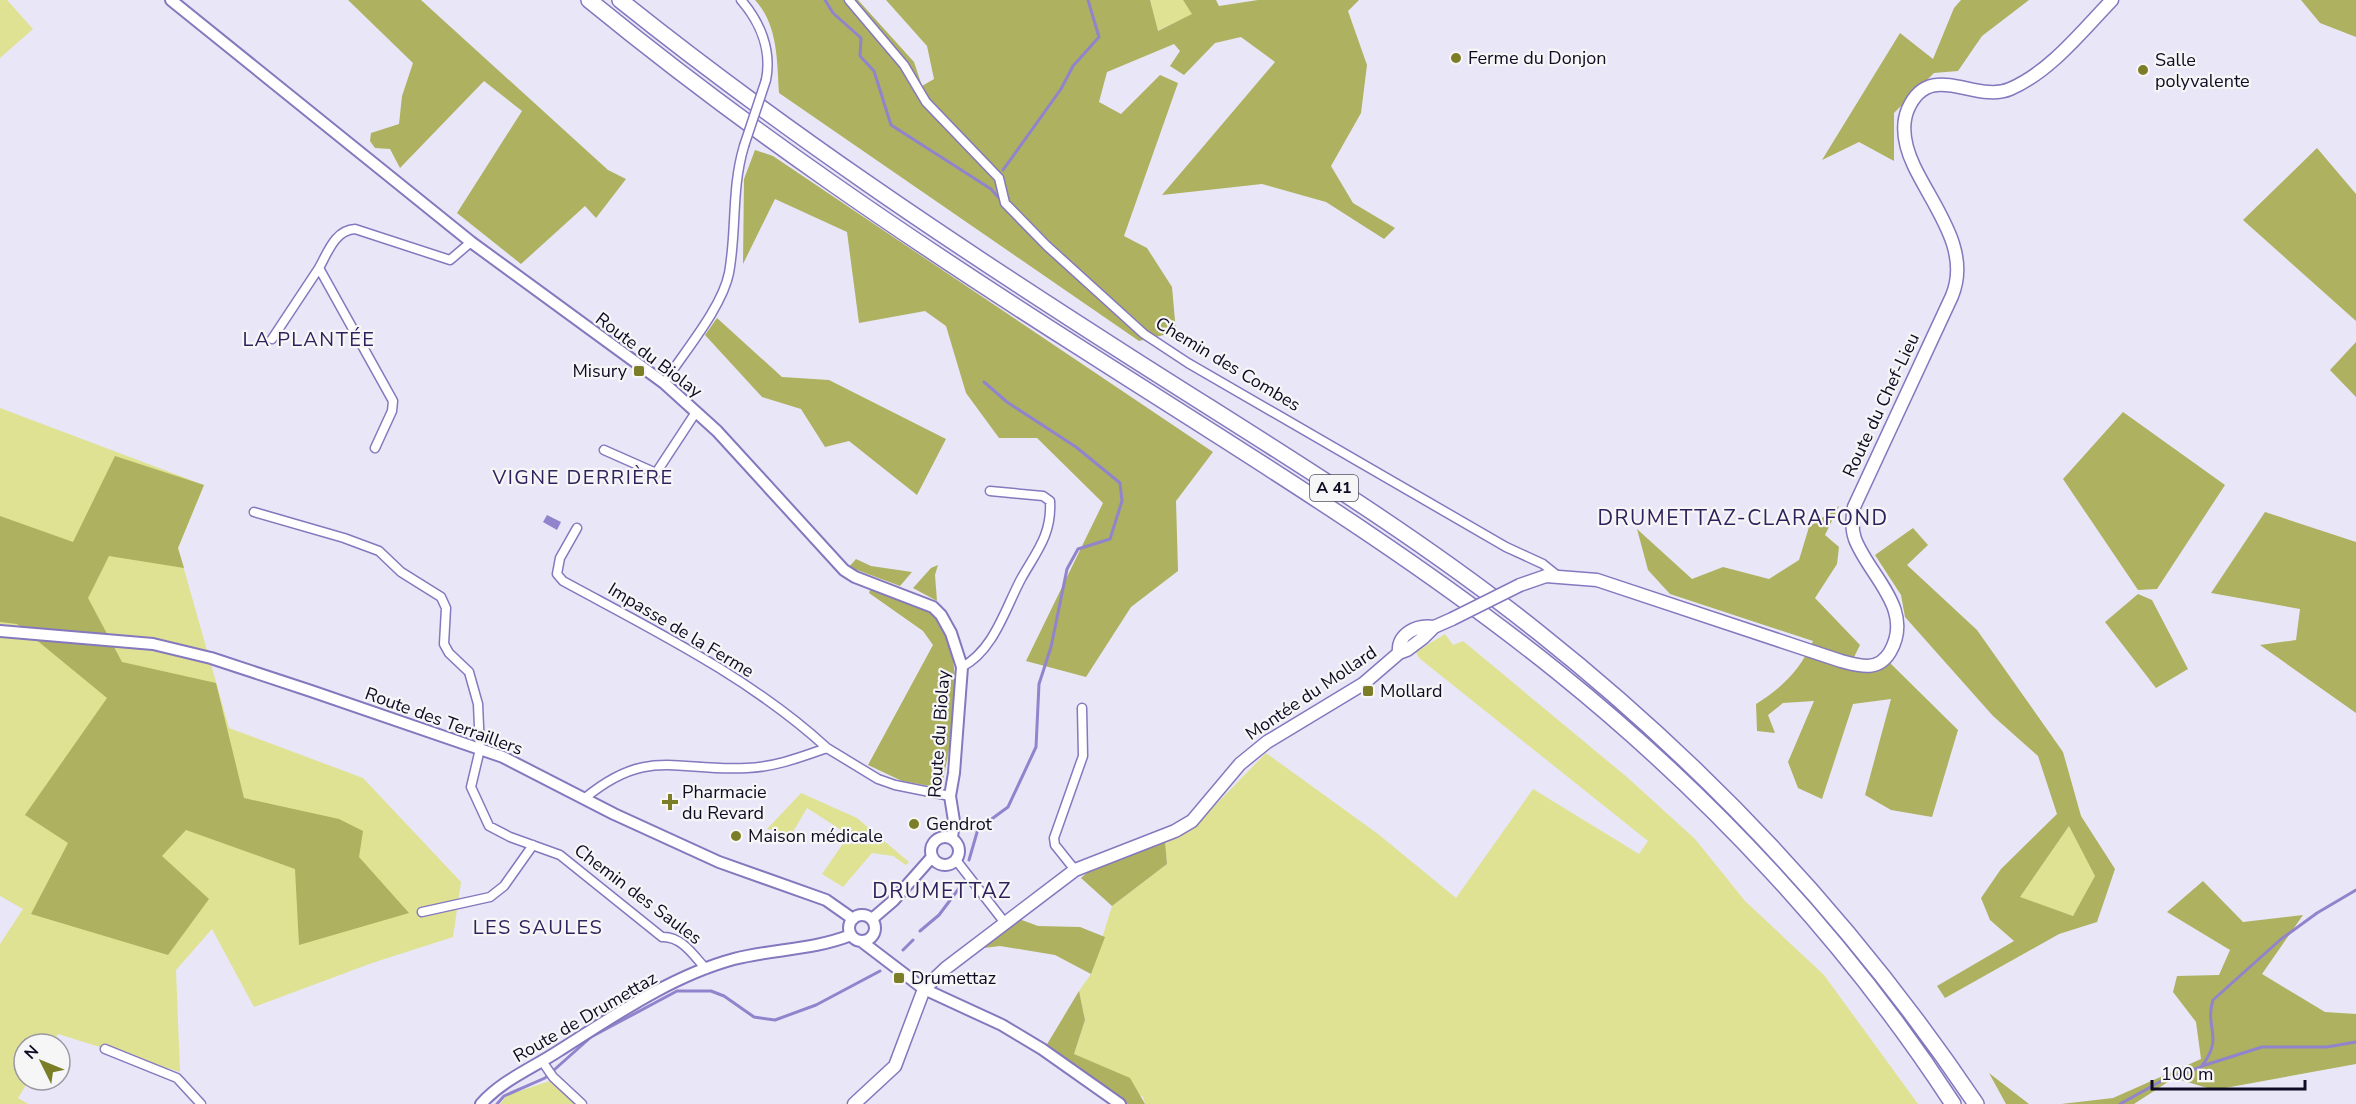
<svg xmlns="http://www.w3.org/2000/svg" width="2356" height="1104" font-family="'Nunito Sans',sans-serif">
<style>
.green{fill:#dee292}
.forest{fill:#adb160;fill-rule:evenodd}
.water{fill:#9184cc}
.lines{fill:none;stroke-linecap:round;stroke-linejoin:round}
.stream{stroke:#9184cc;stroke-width:3}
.minor-casing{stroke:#8578be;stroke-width:11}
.tertiary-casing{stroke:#8578be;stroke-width:14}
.secondary-casing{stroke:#8578be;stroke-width:15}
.motorway-casing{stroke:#8578be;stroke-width:18}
.minor{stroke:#fff;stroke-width:8}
.tertiary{stroke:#fff;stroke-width:10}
.secondary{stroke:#fff;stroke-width:12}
.motorway{stroke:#fff;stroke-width:15}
.minor-bridge-casing{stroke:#8578be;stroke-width:11;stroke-linecap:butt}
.secondary-bridge-casing{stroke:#8578be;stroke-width:15;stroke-linecap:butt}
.minor-bridge{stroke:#fff;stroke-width:8}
.secondary-bridge{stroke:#fff;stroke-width:12}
.poi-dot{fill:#7b7e27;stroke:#f6f6f6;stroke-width:2}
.labels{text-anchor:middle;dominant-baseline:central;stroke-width:4.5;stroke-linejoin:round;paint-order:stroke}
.shield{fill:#f6f6f6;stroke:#555163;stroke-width:1.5}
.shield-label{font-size:16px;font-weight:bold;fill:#100a24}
.poi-label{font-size:18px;fill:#100a24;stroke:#f6f6f6;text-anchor:start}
.street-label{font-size:18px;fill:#100a24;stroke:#f6f6f6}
.neighbourhood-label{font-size:20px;letter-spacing:1.5px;fill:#30205d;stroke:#f6f6f6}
.quarter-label{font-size:21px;letter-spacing:1.5px;fill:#30205d;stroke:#f6f6f6}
</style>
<rect width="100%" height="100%" fill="#e9e7f7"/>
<path class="green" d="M0,0H7L33,29L0,58Z
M1150,0H1183L1193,14L1157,31Z
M0,408L204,485L178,548L229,728L363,778L461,882L453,937L372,963L254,1007L212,929L176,970L180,1072L58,1034L52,1044H24V1080H29L18,1098L28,1104H0V944L23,909L0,896Z
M1445,634L1453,645L1463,641L1628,778L1695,839L1745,901L1824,975L1918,1104H1145L1143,1097L1074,1054L1085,1020L1079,991L1091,974L1112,906L1167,864L1165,841L1191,830L1266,753L1378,834L1456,898L1533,789L1639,854L1648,841L1419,658L1416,652Z
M801,793L857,818L909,862L906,865L893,856L872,853L843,887L822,874L849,835L807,808L787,842L781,832L767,829Z
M2069,826L2096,876L2073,916L2019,898Z
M550,1081L575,1104H500L507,1095Z"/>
<path class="forest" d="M348,0H421L608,170L626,179L596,218L585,206L521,264L457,213L522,111L484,81L400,168L390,149L375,148L370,141L371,133L399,124L402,96L413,63Z
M755,0H858L914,62L922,86L934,79L927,46L886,0H1150L1158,31L1192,14L1183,0H1216L1219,6L1258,0H1359L1348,11L1367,65L1361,113L1331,166L1353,203L1395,228L1384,239L1326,202L1262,184L1162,195L1275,62L1241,37L1215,43L1184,75L1170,66L1180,51L1174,44L1107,72L1099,102L1121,114L1160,75L1178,83L1124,236L1147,248L1172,287L1176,332L1139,341L779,93C777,60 778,25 755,0Z
M1961,0H2029L1982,36L1958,71L1934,73L1894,113V161L1859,142L1822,160L1900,33L1933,59L1954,8Z
M2301,0H2356V37L2320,23Z
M2317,148L2356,194V321L2243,220Z
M755,150L773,156L1213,452L1176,501L1178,571L1131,607L1086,677L1026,661L1103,503L1037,438H999L966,393L946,326L925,311L859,323L847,232L775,199L743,264L744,179Z
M717,318L782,377L829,380L946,439L917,495L849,441L825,447L801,409L762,397L705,335Z
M2356,342V397L2330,370Z
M2123,412L2225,485L2157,589L2138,590L2063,479Z
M115,456L204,485L178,548L184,568L109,556L88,598L122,662L216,683L244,798L339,819L363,831L359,857L409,913L299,945L295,869L186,830L162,856L209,899L168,955L31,914L68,843L25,815L107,698L17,624L0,622V516L73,542Z
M1839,506L1825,535L1839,547L1837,564L1815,598L1860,645L1854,657L1890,663L1958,730L1932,817L1891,810L1865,795L1891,699L1853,704L1822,799L1798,788L1788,762L1814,701L1783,703L1768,715L1775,733L1757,731L1756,704C1783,687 1800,670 1813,641L1670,594L1648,570L1637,529L1692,579L1723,567L1769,579L1799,560L1809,527Z
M2265,512L2356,542V713L2260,645L2296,640L2300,609L2211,593Z
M1913,528L1928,545L1907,565L1977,630L2063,752L2081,816L2115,869L2097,922L2059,934L1945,998L1937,986L2014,941L1990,920L1981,898L2001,869L2057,814L2038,756L1993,716L1905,617L1901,595L1875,555ZM2069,826L2095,876L2073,916L2020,897Z
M856,559L871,566L912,572L900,586L849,567Z
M938,565L935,575L937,601L913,588L931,568Z
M871,587C891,594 923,601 937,618C968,658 952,742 941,788L902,781L868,765L933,645L923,631L869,593Z
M2138,594L2152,600L2188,669L2156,688L2105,622Z
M1165,841L1167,864L1112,906L1081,878L1090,870Z
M2203,881L2243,922L2303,915L2262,974L2325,1012L2356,1014V1064L2214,1090L2174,1078L2134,1104H2061L2113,1098L2201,1059L2196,1022L2173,992L2177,976L2219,975L2230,950L2167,912Z
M1019,919L1038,926L1080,927L1105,937L1091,974L1055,955L1000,946L984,948Z
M1079,991L1085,1020L1074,1054L1130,1078L1145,1104H1125L1046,1046Z
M1989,1073L2029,1104H2006Z"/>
<path class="water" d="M547,515L561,522L557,530L543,522Z"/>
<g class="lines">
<path class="stream" d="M825,0L833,13L861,38L860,56L874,71L891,125L991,189L998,197
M1003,170L1061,89L1073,66L1099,37L1088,0
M969,860L978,829L1008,807L1036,747L1039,684L1051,647L1067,569L1078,549L1110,539L1122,501L1120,483L1076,447L1007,402L984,382
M920,931L939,915L963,883
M903,950L913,940
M2202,1066L2262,1047H2327L2356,1042
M497,1104L504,1096L545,1078L591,1037L677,991H711L724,996L754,1017L775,1020L816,1005L880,971
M2120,1104L2163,1080L2201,1067C2225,1037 2204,1028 2213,1000L2280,940L2317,913L2356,890"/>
<defs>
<path id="minor" d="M741,0C760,22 772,50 766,80
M849,0L904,65L926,102L999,178L1005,203L1047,246L1144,334L1188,363L1506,547L1543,564L1558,576
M272,339L319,268
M664,383C684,352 722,308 729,273C737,229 731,190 744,146
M375,448L392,411L393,401L319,268C328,252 335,230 355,229L450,260L471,242
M604,450L656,473L696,412
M254,512L344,538L379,551L401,572L441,597L446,608L444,644L449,653L469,672L478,704L480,749L471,787L489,826L510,837L560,855L662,937C682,936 694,956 706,969
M577,528L560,558L557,574L563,581C653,630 751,678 827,748
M962,667C994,650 1005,609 1021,579C1036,552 1052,535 1050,501L1043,496L990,491
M585,798C648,746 677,772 747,768C775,767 801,757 827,748L878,779L895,785L950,796
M956,860L1005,923
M1075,870L1055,845L1054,838L1083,756L1082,708
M422,912L490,897L504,886L533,845
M105,1049L177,1078L201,1104
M542,1061L553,1077L582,1104"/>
<path id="tertiary" d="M171,0L471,242L664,383L717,431L844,570L855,577L933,607L941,615L951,633L962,667L954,773L950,796L954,821L952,838
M0,631L153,644L211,658L311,691L503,757L614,814L719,862L826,900L853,919
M931 851a14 14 0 1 1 28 0a14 14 0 1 1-28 0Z
M849 928a13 13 0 1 1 26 0a13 13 0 1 1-26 0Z
M872,919L893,901L932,857
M861,941L924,989L1002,1025L1042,1049L1120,1104
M481,1104C502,1080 533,1068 560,1050C614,1016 671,976 734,959C773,949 813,950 851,935"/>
<path id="secondary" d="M1520,585L1546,576L1597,580L1841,661C1860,666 1878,672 1890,652C1915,609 1869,576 1855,539C1851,528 1852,518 1854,507L1952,296C1971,250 1934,208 1914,166C1906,149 1900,128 1908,109C1930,59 1975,104 2010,89C2050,72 2082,31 2112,0
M1399,653C1397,634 1417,624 1434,627
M854,1104L895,1066L924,989L946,968L1075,870L1175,831L1192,821L1240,764L1267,742L1363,684L1399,653L1407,650L1423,638L1434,627L1452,619"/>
<path id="motorway" d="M589,0C745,128 912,241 1082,349C1244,453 1409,552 1559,673C1710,795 1847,941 1953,1104
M620,0C781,129 953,244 1127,355C1266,444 1409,529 1538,632C1708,767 1855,924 1976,1104"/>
</defs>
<use href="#minor" class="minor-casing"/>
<use href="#tertiary" class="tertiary-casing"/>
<use href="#secondary" class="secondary-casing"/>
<use href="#motorway" class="motorway-casing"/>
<use href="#minor" class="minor"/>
<use href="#tertiary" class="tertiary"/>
<use href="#secondary" class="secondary"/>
<use href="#motorway" class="motorway"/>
<defs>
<path id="minor-bridge" d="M744,146L766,80"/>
<path id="secondary-bridge" d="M1452,619L1520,585"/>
</defs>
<use href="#minor-bridge" class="minor-bridge-casing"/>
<use href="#secondary-bridge" class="secondary-bridge-casing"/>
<use href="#minor-bridge" class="minor-bridge"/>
<use href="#secondary-bridge" class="secondary-bridge"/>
</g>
<g class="poi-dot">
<circle cx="1456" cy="58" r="6"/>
<circle cx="2143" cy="70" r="6"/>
<rect x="633" y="365" width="12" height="12" rx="3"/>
<rect x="1362" y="685" width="12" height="12" rx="3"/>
<path d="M667 793h6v6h6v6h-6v6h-6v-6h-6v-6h6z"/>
<circle cx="914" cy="824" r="6"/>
<circle cx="736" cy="836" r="6"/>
<rect x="893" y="972" width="12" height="12" rx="3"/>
</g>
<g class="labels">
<rect class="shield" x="1310" y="475" width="48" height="26" rx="4.5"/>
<g class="shield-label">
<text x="1334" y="488">A 41</text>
</g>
<g class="poi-label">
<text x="1468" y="58">Ferme du Donjon</text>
<text x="2155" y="60">Salle<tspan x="2155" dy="21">polyvalente</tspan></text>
<text x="627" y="371" text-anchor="end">Misury</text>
<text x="1380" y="691">Mollard</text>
<text x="682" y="792">Pharmacie<tspan x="682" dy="21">du Revard</tspan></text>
<text x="926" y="824">Gendrot</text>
<text x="748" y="836">Maison médicale</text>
<text x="911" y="978">Drumettaz</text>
</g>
<g class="street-label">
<text transform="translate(649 355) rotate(37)">Route du Biolay</text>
<text transform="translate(1228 364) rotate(31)">Chemin des Combes</text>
<text transform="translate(1881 405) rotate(-65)">Route du Chef-Lieu</text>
<text transform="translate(681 630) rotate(31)">Impasse de la Ferme</text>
<text transform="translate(1311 693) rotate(-34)">Montée du Mollard</text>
<text transform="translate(444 721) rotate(20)">Route des Terraillers</text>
<text transform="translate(939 734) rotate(-86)">Route du Biolay</text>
<text transform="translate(638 894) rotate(37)">Chemin des Saules</text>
<text transform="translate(585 1017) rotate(-30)">Route de Drumettaz</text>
</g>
<g class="neighbourhood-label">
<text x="309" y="339">LA PLANTÉE</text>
<text x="583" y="477">VIGNE DERRIÈRE</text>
<text x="538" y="927">LES SAULES</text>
</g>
<g class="quarter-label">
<text x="1743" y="518">DRUMETTAZ-CLARAFOND</text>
<text x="942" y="891">DRUMETTAZ</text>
</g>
</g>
<g transform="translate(42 1062) rotate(313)"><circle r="28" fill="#f6f6f6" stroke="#9a98a2" stroke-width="1.5"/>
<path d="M0-4.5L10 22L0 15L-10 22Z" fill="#7b7e27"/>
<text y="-9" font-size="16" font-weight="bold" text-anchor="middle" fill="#100a24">N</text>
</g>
<path d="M2152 1080v9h153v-9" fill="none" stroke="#100a24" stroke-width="3"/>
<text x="2161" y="1080" font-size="18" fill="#100a24" stroke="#f6f6f6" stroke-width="4.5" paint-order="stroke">100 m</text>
</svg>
